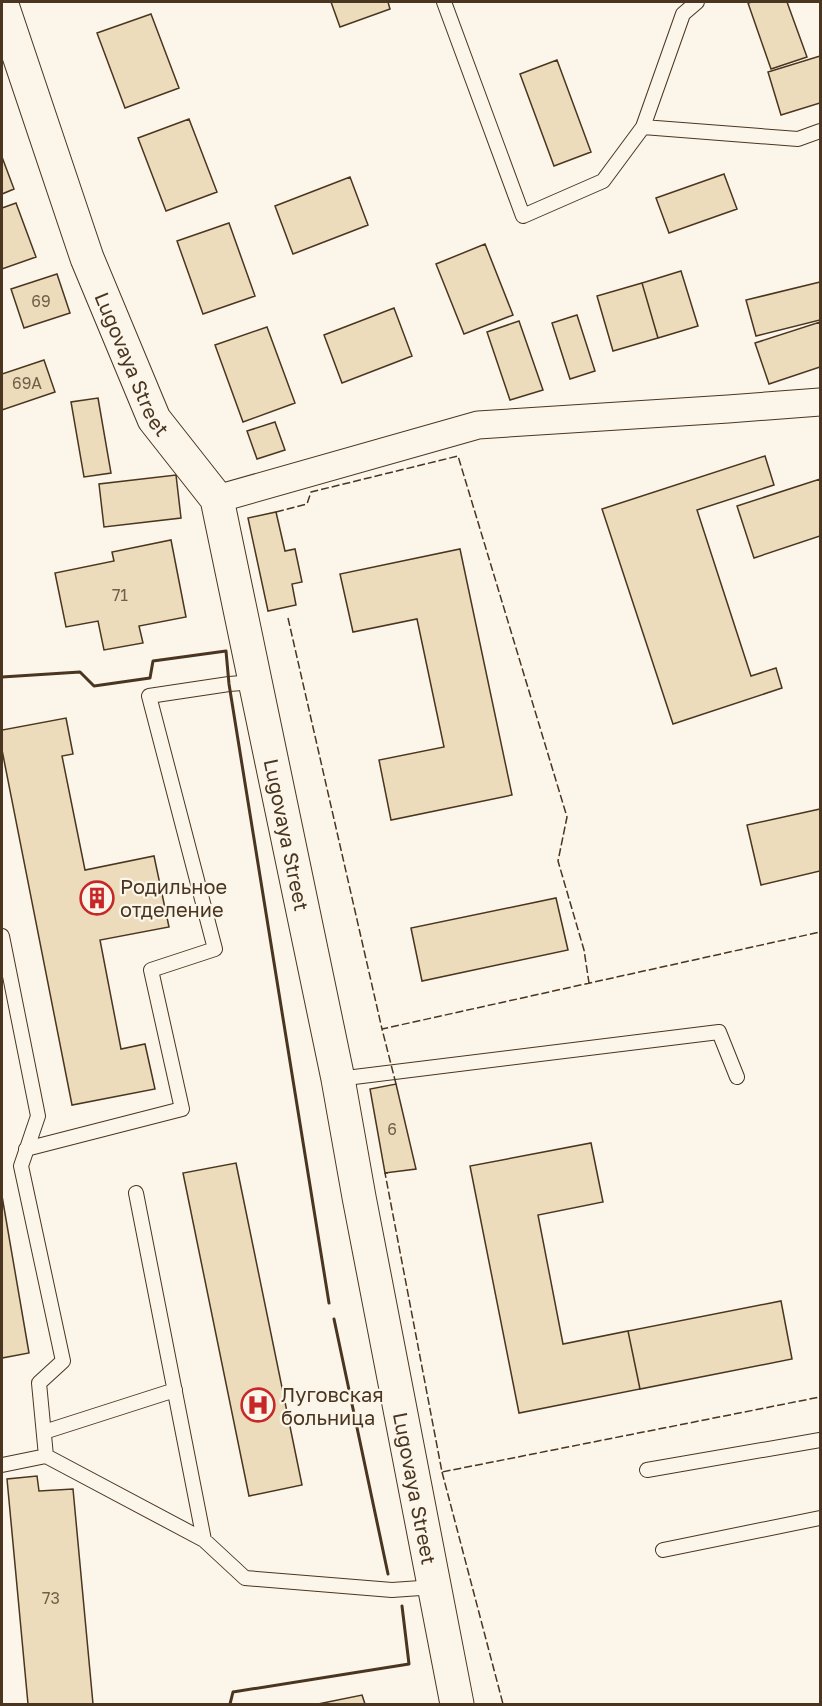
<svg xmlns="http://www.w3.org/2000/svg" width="822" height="1706" font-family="'Golos Text',sans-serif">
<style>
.building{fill:#ecdcbc;stroke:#4a3520;stroke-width:1.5}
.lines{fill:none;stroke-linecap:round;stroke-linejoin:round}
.service-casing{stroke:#4a3520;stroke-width:16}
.minor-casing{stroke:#4a3520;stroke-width:29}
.secondary-casing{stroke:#4a3520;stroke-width:35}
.service{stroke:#fbf6e9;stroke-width:14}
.minor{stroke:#fbf6e9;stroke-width:27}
.secondary{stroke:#fbf6e9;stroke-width:33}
.fence{stroke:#4a3520;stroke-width:1.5;stroke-dasharray:8 3;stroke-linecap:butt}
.wall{stroke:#4a3520;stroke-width:3}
.labels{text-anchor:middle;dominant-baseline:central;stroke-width:4.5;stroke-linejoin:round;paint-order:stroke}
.number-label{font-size:16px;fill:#725f47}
.street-label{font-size:20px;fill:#4a3520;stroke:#fbf6e9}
.poi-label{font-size:20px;fill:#4a3520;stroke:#fbf6e9;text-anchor:start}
</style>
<rect width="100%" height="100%" fill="#fbf6e9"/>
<path class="building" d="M331,2H388L390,9L340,27Z
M752,2H787L807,57L771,69L748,3Z
M151,14L179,88L125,108L97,33Z
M820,56V103L781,115L768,72Z
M557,60L591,152L554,166L520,74Z
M189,119L217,192L166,211L138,138Z
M2,157L14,189L2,194Z
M724,174L737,209L669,233L656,198Z
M350,177L368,225L293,254L275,206Z
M16,203L36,257L2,269V208Z
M229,223L255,296L203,314L177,241Z
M485,244L513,315L464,334L436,264Z
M681,271L698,326L658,338L642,283Z
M57,274L70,313L24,328L11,289Z
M820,282V320L756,336L746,300Z
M642,283L658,338L613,351L597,296Z
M394,308L412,356L342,383L324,335Z
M577,315L595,371L570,379L552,323Z
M519,321L543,390L510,400L487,332Z
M820,322V367L769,384L755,343Z
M267,327L295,403L243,422L215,345Z
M44,360L55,392L2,410V374Z
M98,398L111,473L84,477L71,402Z
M275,422L285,450L257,459L247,431Z
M765,456L774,485L697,510L751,676L776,668L782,688L673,724L602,509Z
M176,475L181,518L104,527L99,484Z
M820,479V536L754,558L737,506Z
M276,512L285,551L295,549L302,582L292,584L296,605L268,611L248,518Z
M171,540L186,617L139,626L143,643L104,650L98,621L66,627L55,573L114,561L112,552Z
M460,549L512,795L391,820L379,760L444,747L417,619L353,632L340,574Z
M66,718L73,754L62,756L85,870L154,856L169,927L100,940L121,1049L145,1044L155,1089L72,1105L2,750V730Z
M820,809V871L761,885L747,825Z
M556,898L568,950L422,981L411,928Z
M396,1084L416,1169L385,1173L370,1089Z
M591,1143L603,1202L538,1215L563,1344L628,1331L640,1389L519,1413L470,1166Z
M236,1163L302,1485L249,1496L183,1173Z
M2,1196L29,1353L2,1358Z
M781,1301L792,1359L640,1389L628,1331Z
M37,1476L39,1491L73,1489L93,1704H28L7,1479Z
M362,1695L365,1704H318Z"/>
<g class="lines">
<defs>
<path id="service" d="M444,2L523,216L603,181L643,127L798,139L820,131
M643,127L683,14L697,2
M2,936L38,1116L21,1166L63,1361L39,1383L46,1456L204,1540
M338,1079L719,1032L737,1077
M26,1149L182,1109L151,970L215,949L149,696L229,684L255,682
M136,1193L204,1540L245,1578L392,1590L435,1587
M44,1432L175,1390
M2,1465L46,1456
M647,1470L820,1440
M663,1550L820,1518"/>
<path id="minor" d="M217,499L478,425L728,409L820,402"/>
<g id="secondary">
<path id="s1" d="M2,5L87,258L154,419L217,499L338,1079L359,1197L457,1704"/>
</g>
</defs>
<use href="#service" class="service-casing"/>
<use href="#minor" class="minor-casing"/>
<use href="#secondary" class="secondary-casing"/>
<use href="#service" class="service"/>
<use href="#minor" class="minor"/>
<use href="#secondary" class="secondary"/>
<path class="fence" d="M276,512L307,504L311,492L458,456L567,817L558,861L584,950L589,983
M288,618L382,1029
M396,1084L382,1029L820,932
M388,1173H385L442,1472L820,1397
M442,1472L503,1704"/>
<path class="wall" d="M2,677L80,672L94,686L150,678L153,661L226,651L229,684L329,1303
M334,1319L388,1574
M230,1704L233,1692L409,1664L402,1606"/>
</g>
<defs>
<symbol id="building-ring" viewBox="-11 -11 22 22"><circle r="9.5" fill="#fbf6e9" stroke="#c62828" stroke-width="1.5"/><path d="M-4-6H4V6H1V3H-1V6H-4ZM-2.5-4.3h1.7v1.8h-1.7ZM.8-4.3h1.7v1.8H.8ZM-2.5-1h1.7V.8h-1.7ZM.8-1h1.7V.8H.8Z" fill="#c62828"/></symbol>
<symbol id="hospital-ring" viewBox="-11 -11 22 22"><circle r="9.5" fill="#fbf6e9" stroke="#c62828" stroke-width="1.5"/><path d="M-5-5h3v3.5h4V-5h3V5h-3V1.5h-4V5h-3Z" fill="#c62828"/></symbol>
</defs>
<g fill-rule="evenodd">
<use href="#building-ring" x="78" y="879" width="38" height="38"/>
<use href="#hospital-ring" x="239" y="1386" width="38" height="38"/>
</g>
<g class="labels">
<g class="number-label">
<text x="41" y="301">69</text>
<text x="27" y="383">69А</text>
<text x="120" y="595">71</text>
<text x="392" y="1129">6</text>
<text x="51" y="1598">73</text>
</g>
<g class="street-label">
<text stroke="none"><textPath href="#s1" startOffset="382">Lugovaya Street</textPath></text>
<text stroke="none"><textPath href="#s1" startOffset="886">Lugovaya Street</textPath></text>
<text stroke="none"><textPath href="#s1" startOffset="1552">Lugovaya Street</textPath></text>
</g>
<g class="poi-label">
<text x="120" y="886">Родильное<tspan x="120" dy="23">отделение</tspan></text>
<text x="281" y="1394">Луговская<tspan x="281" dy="23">больница</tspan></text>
</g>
</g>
<rect width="822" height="1706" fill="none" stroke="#4a3520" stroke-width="6"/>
</svg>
